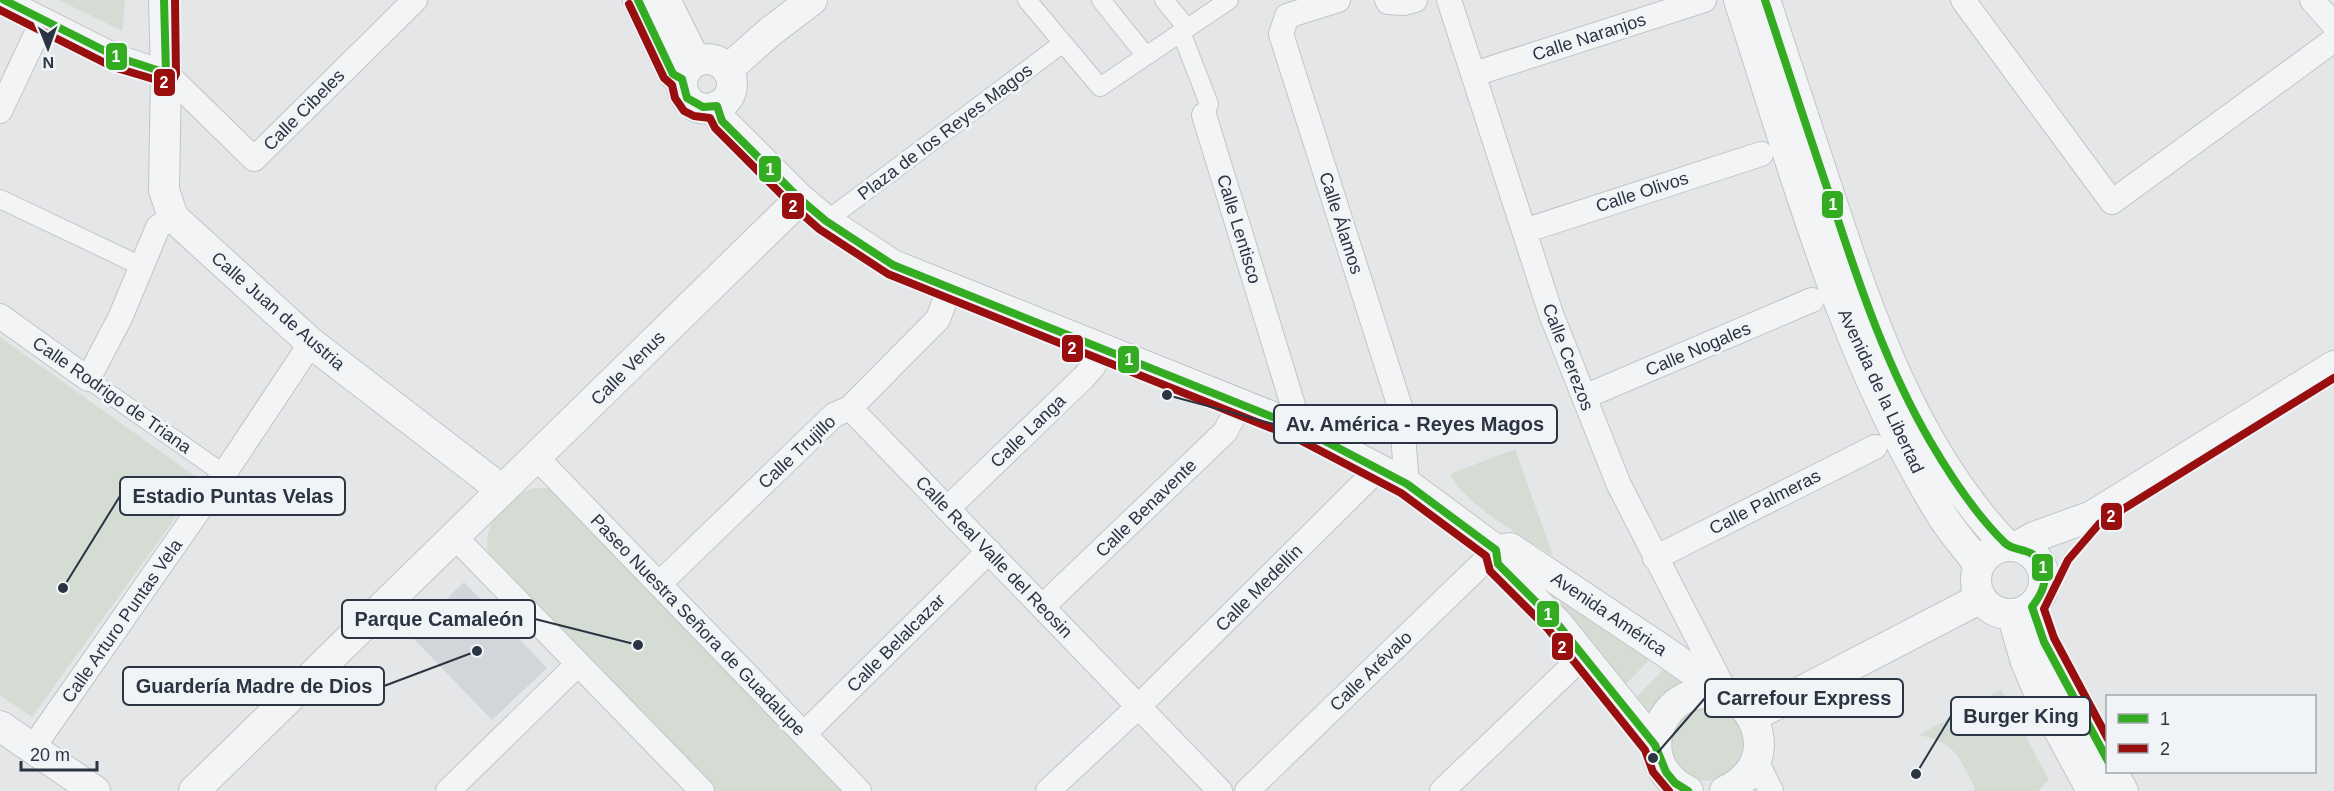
<svg xmlns="http://www.w3.org/2000/svg" width="2334" height="791" font-family="Arial,sans-serif">
<style>
.built{fill:#d2d6db}
.green{fill:#d5dcd4}
.lines{fill:none;stroke-linecap:round;stroke-linejoin:round}
.pedestrian-casing{stroke:#c2c4c6;stroke-width:20}
.minor-casing{stroke:#c2c4c6;stroke-width:26}
.tertiary-casing{stroke:#c2c4c6;stroke-width:32}
.pedestrian{stroke:#f2f4f5;stroke-width:18}
.minor{stroke:#f2f4f5;stroke-width:24}
.tertiary{stroke:#f2f4f5;stroke-width:30}
.bus-1-casing{stroke:#f1f4f7;stroke-width:12}
.bus-2-casing{stroke:#f1f4f7;stroke-width:12}
.bus-1{stroke:#33ac21;stroke-width:8}
.bus-2{stroke:#990f0f;stroke-width:8}
.labels{text-anchor:middle;dominant-baseline:central;stroke-width:6;stroke-linejoin:round;paint-order:stroke}
.street-label{font-size:18px;fill:#2a3442;stroke:#f1f4f7}
.leader{fill:none;stroke:#2a3442;stroke-width:2}
.callout-dot{fill:#2a3442;stroke:#f1f4f7;stroke-width:2}
.callout{fill:#f1f4f7;stroke:#2a3442;stroke-width:2}
.callout-label{font-size:20px;text-anchor:middle;font-weight:bold;fill:#2a3442}
.line-badge{stroke:#f1f4f7;stroke-width:2}
.badge-label{font-size:16px;text-anchor:middle;font-weight:bold;fill:#fff}
</style>
<rect width="100%" height="100%" fill="#e4e6e8"/>
<path class="built" d="M464,582L547,668L492,720L410,635Z"/>
<path class="green" d="M59,0H125L122,31Z
M0,337L202,481L32,717L0,695Z
M1515,449L1553,556C1520,534 1469,509 1450,474Z
M534,488H550L848,791H711L490,560C489,555 486,547 487,542C488,515 511,496 534,488Z
M1511,558L1655,654L1623,687Z
M1669,664L1691,682C1671,688 1659,697 1649,715L1634,699Z
M2001,690L2049,780L2038,791H1974V786C1958,756 1956,743 1919,735Z
M1671 744a37 37 0 1 1 74 0a37 37 0 1 1-74 0Z"/>
<g class="lines">
<defs>
<path id="pedestrian" d="M1027,0L1100,87L1229,0
M1101,0L1146,56
M1164,0L1187,28
M1181,32L1209,104L1204,115
M0,199L141,266
M826,221L1063,43
M88,379L224,474"/>
<path id="minor" d="M4,0L117,57L166,73L254,159L415,0
M1338,0L1287,16L1281,34L1401,410L1407,484
M1387,0L1388,2L1404,3L1415,0
M1449,0L1551,314L1619,485L1728,697
M1963,0L2112,202L2334,40
M2312,0L2334,25
M1474,74L1704,0
M0,111L43,20
M1204,115L1300,428
M1524,231L1761,154
M0,316L88,379L120,318L158,227L173,217
M1584,397L1812,300
M850,408L1220,791
M537,458L859,791
M947,509L1083,378L1093,367L1102,348
M454,536L702,791
M1655,558L1875,447
M659,584L834,415L850,408L938,319L949,289
M1042,607L1225,432L1241,402
M804,734L989,551
M32,749L224,474L311,343
M1756,761L1771,791
M448,791L578,664
M1048,791L1138,707L1379,468
M1247,791L1496,550
M1442,791L1584,655"/>
<path id="tertiary" d="M164,0L166,73L164,190L173,217L311,343L502,490
M638,0L673,74L682,79
M665,0L691,52L697,61
M1739,0C1796,174 1844,357 1941,514C1952,532 1967,548 1979,565
M1765,0C1786,63 1807,127 1828,191C1869,315 1914,449 2007,546
M682 84a25 25 0 1 1 50 0a25 25 0 1 1-50 0Z
M727,70L771,31L812,0
M717,106L722,121L800,199L826,221L893,265L1300,428L1407,484L1496,550L1498,564L1556,622L1655,745
M1976 580a34 34 0 1 1 68 0a34 34 0 1 1-68 0Z
M2018,546L2034,537L2092,516L2334,366
M1496,550L1510,548L1667,653L1697,674L1715,693
M2032,607L2044,642L2108,762
M2012,614L2026,662L2040,695L2092,791
M1752,717L1981,598
M0,726L95,791
M2112,772L2123,791
M194,791L800,199
M1688,791C1620,758 1673,662 1738,703C1752,711 1759,730 1759,746C1758,767 1743,783 1725,791"/>
</defs>
<use href="#pedestrian" class="pedestrian-casing"/>
<use href="#minor" class="minor-casing"/>
<use href="#tertiary" class="tertiary-casing"/>
<use href="#pedestrian" class="pedestrian"/>
<use href="#minor" class="minor"/>
<use href="#tertiary" class="tertiary"/>
<defs>
<path id="bus-1" d="M4,0L117,57L166,73L164,0
M638,0L673,74L682,79L687,98L703,107L717,106L722,121L800,199L826,221L893,265L1300,428L1407,484L1496,550L1498,564L1556,622L1655,745L1666,772L1675,783L1688,791
M1765,0C1788,70 1811,141 1835,211C1861,290 1888,369 1930,441C1951,477 1975,514 2005,543C2015,553 2032,545 2042,566C2049,581 2041,595 2032,607L2044,642L2108,761"/>
<path id="bus-2" d="M629,4L664,78L672,85L675,98L684,111L694,116L710,118L715,128L793,206L819,229L888,274L1296,438L1401,493L1486,556L1490,571L1548,629L1645,750L1653,772L1669,791
M0,10L113,67L167,83L173,80L176,74L175,0
M2108,739L2054,638L2044,609L2068,560L2099,524L2334,378"/>
</defs>
<use href="#bus-1" class="bus-1-casing"/>
<use href="#bus-2" class="bus-2-casing"/>
<use href="#bus-1" class="bus-1"/>
<use href="#bus-2" class="bus-2"/>
</g>
<g class="labels">
<g class="street-label">
<text transform="translate(1589 37) rotate(-18)">Calle Naranjos</text>
<text transform="translate(304 110) rotate(-45)">Calle Cibeles</text>
<text transform="translate(945 132) rotate(-37)">Plaza de los Reyes Magos</text>
<text transform="translate(1642 192) rotate(-18)">Calle Olivos</text>
<text transform="translate(1341 223) rotate(72)">Calle Álamos</text>
<text transform="translate(1239 229) rotate(73)">Calle Lentisco</text>
<text transform="translate(278 311) rotate(41)">Calle Juan de Austria</text>
<text transform="translate(1698 349) rotate(-23)">Calle Nogales</text>
<text transform="translate(1568 357) rotate(69)">Calle Cerezos</text>
<text transform="translate(628 368) rotate(-45)">Calle Venus</text>
<text transform="translate(1881 391) rotate(65)">Avenida de la Libertad</text>
<text transform="translate(112 395) rotate(35)">Calle Rodrigo de Triana</text>
<text transform="translate(1028 431) rotate(-44)">Calle Langa</text>
<text transform="translate(797 452) rotate(-43)">Calle Trujillo</text>
<text transform="translate(1765 502) rotate(-27)">Calle Palmeras</text>
<text transform="translate(1146 508) rotate(-44)">Calle Benavente</text>
<text transform="translate(994 557) rotate(46)">Calle Real Valle del Reosin</text>
<text transform="translate(1259 588) rotate(-45)">Calle Medellín</text>
<text transform="translate(1609 614) rotate(34)">Avenida América</text>
<text transform="translate(122 621) rotate(-55)">Calle Arturo Puntas Vela</text>
<text transform="translate(698 625) rotate(46)">Paseo Nuestra Señora de Guadalupe</text>
<text transform="translate(896 643) rotate(-45)">Calle Belalcazar</text>
<text transform="translate(1371 671) rotate(-44)">Calle Arévalo</text>
</g>
</g>
<path class="leader" d="M1167 395L1274 424M63 588L120 496M638 645L535 619M477 651L384 686M1653 758L1705 698M1916 774L1951 716"/>
<g class="callout-dot">
<circle cx="1167" cy="395" r="6"/>
<circle cx="63" cy="588" r="6"/>
<circle cx="638" cy="645" r="6"/>
<circle cx="477" cy="651" r="6"/>
<circle cx="1653" cy="758" r="6"/>
<circle cx="1916" cy="774" r="6"/>
</g>
<g class="callout">
<rect x="1274" y="405" width="283" height="38" rx="6"/>
<rect x="120" y="477" width="225" height="38" rx="6"/>
<rect x="342" y="600" width="193" height="38" rx="6"/>
<rect x="123" y="667" width="261" height="38" rx="6"/>
<rect x="1705" y="679" width="198" height="38" rx="6"/>
<rect x="1951" y="697" width="139" height="38" rx="6"/>
</g>
<g class="callout-label">
<text x="1415" y="431">Av. América - Reyes Magos</text>
<text x="233" y="503">Estadio Puntas Velas</text>
<text x="439" y="626">Parque Camaleón</text>
<text x="254" y="693">Guardería Madre de Dios</text>
<text x="1804" y="705">Carrefour Express</text>
<text x="2021" y="723">Burger King</text>
</g>
<g class="line-badge">
<rect x="105" y="42" width="23" height="29" rx="6" fill="#33ac21"/>
<rect x="153" y="68" width="23" height="29" rx="6" fill="#990f0f"/>
<rect x="758" y="155" width="24" height="28" rx="6" fill="#33ac21"/>
<rect x="1821" y="190" width="23" height="29" rx="6" fill="#33ac21"/>
<rect x="781" y="192" width="24" height="28" rx="6" fill="#990f0f"/>
<rect x="1061" y="334" width="23" height="29" rx="6" fill="#990f0f"/>
<rect x="1117" y="345" width="23" height="29" rx="6" fill="#33ac21"/>
<rect x="2100" y="502" width="23" height="29" rx="6" fill="#990f0f"/>
<rect x="2031" y="553" width="23" height="29" rx="6" fill="#33ac21"/>
<rect x="1536" y="600" width="24" height="28" rx="6" fill="#33ac21"/>
<rect x="1551" y="632" width="23" height="29" rx="6" fill="#990f0f"/>
</g>
<g class="badge-label">
<text x="116" y="62">1</text>
<text x="164" y="88">2</text>
<text x="770" y="175">1</text>
<text x="1833" y="210">1</text>
<text x="793" y="212">2</text>
<text x="1072" y="354">2</text>
<text x="1129" y="365">1</text>
<text x="2111" y="522">2</text>
<text x="2043" y="573">1</text>
<text x="1548" y="620">1</text>
<text x="1562" y="653">2</text>
</g>
<rect x="2106" y="695" width="210" height="78" fill="#f1f4f7" stroke="#a1a7af" stroke-width="1.5"/>
<rect x="2118" y="714" width="30" height="9" fill="#33ac21" stroke="#a1a7af" stroke-width="1.5"/>
<text x="2160" y="725" font-size="18" fill="#2a3442">1</text>
<rect x="2118" y="744" width="30" height="9" fill="#990f0f" stroke="#a1a7af" stroke-width="1.5"/>
<text x="2160" y="755" font-size="18" fill="#2a3442">2</text>
<g transform="translate(48 48) rotate(179)" stroke="#f1f4f7" stroke-width="4.5" paint-order="stroke">
<path d="M0-4.5L10 22L0 15L-10 22Z" fill="#2a3442"/>
<text y="-9" font-size="16" font-weight="bold" text-anchor="middle" fill="#2a3442">N</text>
</g>
<path d="M21 761v9h76v-9" fill="none" stroke="#2a3442" stroke-width="3"/>
<text x="30" y="761" font-size="18" fill="#2a3442" stroke="#f1f4f7" stroke-width="4.5" paint-order="stroke">20 m</text>
</svg>
